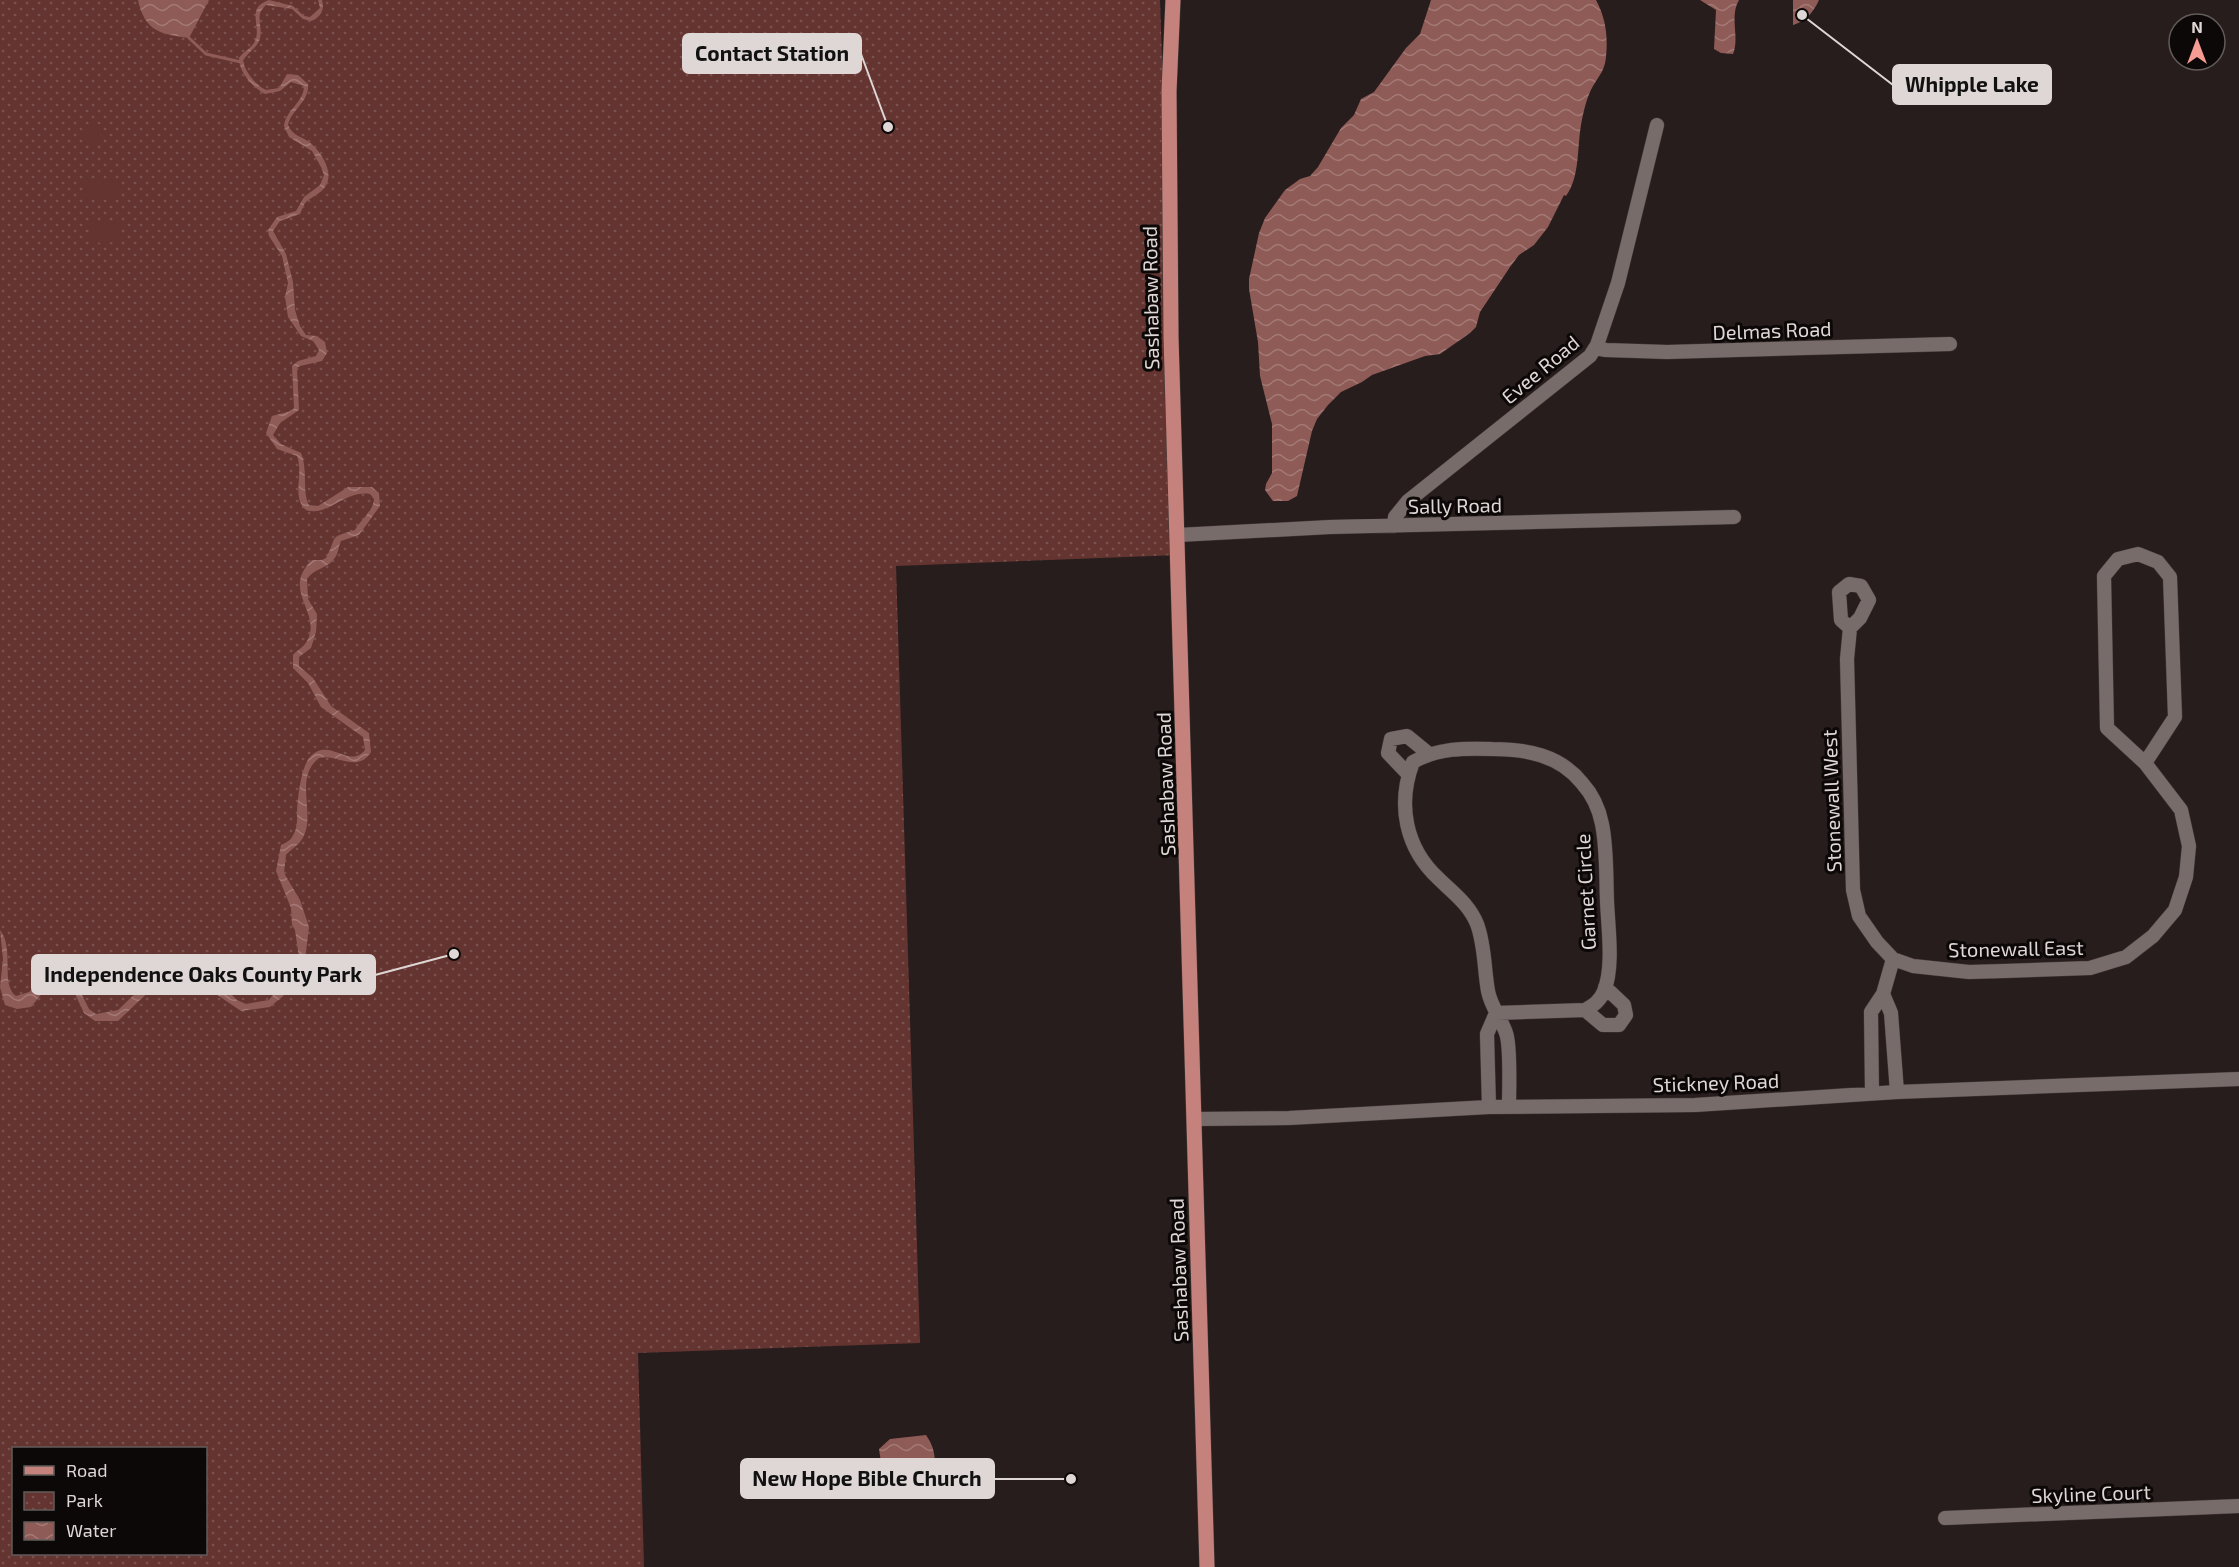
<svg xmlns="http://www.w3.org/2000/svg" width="2239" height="1567" font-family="'Exo 2',sans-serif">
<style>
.park{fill:url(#park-dots);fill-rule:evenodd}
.garden{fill:#643431}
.water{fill:url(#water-waves)}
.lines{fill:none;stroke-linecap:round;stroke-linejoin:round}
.stream{stroke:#8f5b57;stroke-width:3}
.minor-casing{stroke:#423938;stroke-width:15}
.major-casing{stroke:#423938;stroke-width:16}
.minor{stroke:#786c6a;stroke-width:14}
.major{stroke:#c5817b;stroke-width:15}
.labels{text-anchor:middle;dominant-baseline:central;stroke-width:6;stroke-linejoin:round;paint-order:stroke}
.street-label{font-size:20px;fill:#dfd7d6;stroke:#0d0808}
.leader{fill:none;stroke:#dfd7d6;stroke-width:2}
.callout-dot{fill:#dfd7d6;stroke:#0d0808;stroke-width:2}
.callout{fill:#dfd7d6;stroke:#dfd7d6;stroke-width:2}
.callout-label{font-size:21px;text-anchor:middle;font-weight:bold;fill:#111}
</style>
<defs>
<pattern id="park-dots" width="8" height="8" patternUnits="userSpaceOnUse" patternTransform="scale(1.5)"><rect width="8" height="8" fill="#643431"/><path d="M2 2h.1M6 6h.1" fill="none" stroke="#7a514e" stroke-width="1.8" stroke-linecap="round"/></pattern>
<pattern id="water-waves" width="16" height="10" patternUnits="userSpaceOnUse" patternTransform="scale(1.5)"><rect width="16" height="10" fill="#8f5b57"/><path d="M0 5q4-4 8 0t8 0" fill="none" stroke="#a37976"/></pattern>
</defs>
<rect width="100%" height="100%" fill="#271d1c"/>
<path class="park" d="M0,0H1160L1179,555L896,566L920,1343L638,1353L644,1567H0ZM14,1448H206V1554H14Z"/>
<path class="garden" d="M82,124H100V143L83,144Z
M118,181L119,198L86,199L85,182Z
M120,223V242L90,243L89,224Z"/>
<path class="water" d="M138,0H209L189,38C161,34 145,32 138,0Z
M269,0L293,6L304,16L310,17L320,8L318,0H322C325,10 320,18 311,21L303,19L292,9L266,5C254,15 263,25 260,38C258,48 247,52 243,61C245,72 256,85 266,90L279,88L287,74L298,75L308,84C310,101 291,110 288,125C293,136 301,136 309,142C320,150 333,170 327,183C324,192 313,196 306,202C303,205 302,210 300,214L280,221L273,231L286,254L293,282L295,310L300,326L306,335L317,336L325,342L327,353L322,361L300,366L297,368L299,410L280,423L273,435L281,444L301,453C308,469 302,492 309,505L318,506L348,487H372L379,493L380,506L359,535L341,541C338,547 339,553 334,559C327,569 314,568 307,579L308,599L317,614L316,632L311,648L299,657V666L313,678L331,706L369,733L371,752C357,774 337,753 319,758C296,776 312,806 306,830C301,846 295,845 286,855L284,873L300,900L309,927L305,960L293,976L290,988L283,996L270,1007L241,1011L213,992L203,973L192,966L160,981L118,1021H95L84,1013L76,996L79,981L75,972L66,976L57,975L31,1007L17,1009L5,1005L0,987L3,959L0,930C15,949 0,984 16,996L29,992L54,969L79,967L86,976L85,985L81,993L89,1009L96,1014L118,1010C135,994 178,949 203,962L215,986L230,993L237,1000L246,1004L269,1000C281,986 287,972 299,958L295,930L292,925L291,908L276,871L281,845C285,843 290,841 292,837C298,828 297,820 297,810C298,796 301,767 310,757C330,736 348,770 365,750L363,737L321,707L308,683L293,668V655C297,650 304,647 307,641C323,612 280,591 312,560H322L326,558C338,536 327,538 355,530C361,519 373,512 374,499L370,494C344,490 329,517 306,510C291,497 304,475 297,456L277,449L266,433L272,416L291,411L294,408L292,366L298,361L316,356L319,350L313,341L301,336L288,317L285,297L288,283L282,256L269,236L268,230L277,217L296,211L304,197L320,185L324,175L321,167L312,151L289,137L284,126C286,110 304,102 304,86L291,82L280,91L265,94C253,87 239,73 239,58C243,52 252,48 255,41C262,26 245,8 269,0Z
M1431,0H1596C1606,19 1608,36 1606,57C1605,70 1599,76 1593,86C1587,96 1583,113 1581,125C1577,148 1580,177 1566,196L1564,195L1548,227L1534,245L1519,255L1510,267L1480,312L1476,327L1470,333L1440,354L1425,356L1372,375L1362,382L1341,392L1328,405L1317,419L1312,431L1297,496L1288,501H1273L1265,490L1266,484L1272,473V424L1260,376L1258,342L1249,289V279L1259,233L1265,218L1285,190L1300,179L1310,176L1318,167L1341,128L1354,115L1361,99L1374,92L1406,48L1420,34Z
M1700,0H1745H1739C1729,17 1740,37 1733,54L1721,53L1714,49L1716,10Z
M1793,0H1819C1813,13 1806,21 1793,25Z
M926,1435C950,1469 920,1500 884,1496L878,1488L882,1469L879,1449L890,1439Z"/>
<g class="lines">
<path class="stream" d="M189,38L206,54L241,62"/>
<defs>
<path id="minor" d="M1595,348L1606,350L1667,352L1950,344
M1394,526L1395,517L1408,501L1590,356L1597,345L1618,283L1657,125
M1178,535L1330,527L1734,517
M1849,584L1861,586L1869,600L1860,618L1850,628L1841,620L1839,592Z
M1850,628L1847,659L1853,890L1859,916L1877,942L1893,959L1913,966L1969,972L2004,971L2090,968L2126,957L2153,936L2175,910L2186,877L2189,846L2181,810L2145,763L2107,728L2104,576L2118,559L2138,554L2158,562L2170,577L2175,717L2145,763
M1408,774L1388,753L1391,739L1407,736L1429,754
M1883,994L1891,1013L1897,1092
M1585,1010L1603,1025H1619L1626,1015L1624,1005L1605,987
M1496,1013L1585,1010C1594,1005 1600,1001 1604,991C1614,967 1608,927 1607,901C1606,875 1607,849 1602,824C1599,809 1592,794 1582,783C1560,755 1526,749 1492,749C1465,748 1437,748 1413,762C1397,804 1405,848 1439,879C1453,893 1469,904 1477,924C1485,945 1484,969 1488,991C1491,1007 1501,1018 1506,1033C1511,1046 1509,1090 1509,1106
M1872,1093L1871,1012L1883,994L1893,959
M1489,1107L1487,1034L1496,1013
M1195,1119L1289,1118L1489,1107L1695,1105L1897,1092L2239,1079
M1945,1518L2239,1506"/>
<path id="major" d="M1173,0L1169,91L1171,337L1207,1567"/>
</defs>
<use href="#minor" class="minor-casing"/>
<use href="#major" class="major-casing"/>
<use href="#minor" class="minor"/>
<use href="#major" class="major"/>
</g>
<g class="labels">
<g class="street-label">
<text transform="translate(1150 298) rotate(-91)">Sashabaw Road</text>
<text transform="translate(1772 330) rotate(-2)">Delmas Road</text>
<text transform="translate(1540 369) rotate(-40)">Evee Road</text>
<text transform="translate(1455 505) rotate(-1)">Sally Road</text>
<text transform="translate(1165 784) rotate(-92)">Sashabaw Road</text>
<text transform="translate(1831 801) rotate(-92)">Stonewall West</text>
<text transform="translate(1585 892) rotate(-93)">Garnet Circle</text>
<text transform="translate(2016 948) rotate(-1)">Stonewall East</text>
<text transform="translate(1716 1082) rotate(-2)">Stickney Road</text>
<text transform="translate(1178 1270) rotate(-92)">Sashabaw Road</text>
<text transform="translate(2091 1493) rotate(-2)">Skyline Court</text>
</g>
</g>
<path class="leader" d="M888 127L861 54M1802 15L1893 85M454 954L375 975M1071 1479L994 1479"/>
<g class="callout-dot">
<circle cx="888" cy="127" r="6"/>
<circle cx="1802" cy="15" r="6"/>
<circle cx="454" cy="954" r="6"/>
<circle cx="1071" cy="1479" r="6"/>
</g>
<g class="callout">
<rect x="683" y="34" width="178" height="39" rx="6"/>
<rect x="1893" y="65" width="158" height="39" rx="6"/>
<rect x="32" y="955" width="343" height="39" rx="6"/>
<rect x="741" y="1459" width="253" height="39" rx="6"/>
</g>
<g class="callout-label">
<text x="772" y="61">Contact Station</text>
<text x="1972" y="92">Whipple Lake</text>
<text x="203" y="982">Independence Oaks County Park</text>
<text x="867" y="1486">New Hope Bible Church</text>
</g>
<rect x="12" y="1447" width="195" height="108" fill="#0d0808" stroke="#615b5a" stroke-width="1.5"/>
<rect x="24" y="1466" width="30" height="9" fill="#c5817b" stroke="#615b5a" stroke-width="1.5"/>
<text x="66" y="1477" font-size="18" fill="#dfd7d6">Road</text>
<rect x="24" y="1492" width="30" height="18" fill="url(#park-dots)" stroke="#615b5a" stroke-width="1.5"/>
<text x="66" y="1507" font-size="18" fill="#dfd7d6">Park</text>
<rect x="24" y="1522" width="30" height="18" fill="url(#water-waves)" stroke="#615b5a" stroke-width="1.5"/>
<text x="66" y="1537" font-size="18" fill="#dfd7d6">Water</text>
<g transform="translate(2197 42)"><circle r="28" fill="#0d0808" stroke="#615b5a" stroke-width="1.5"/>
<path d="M0-4.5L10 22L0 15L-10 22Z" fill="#f59c95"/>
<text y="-9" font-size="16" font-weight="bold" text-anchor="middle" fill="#dfd7d6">N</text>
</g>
</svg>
